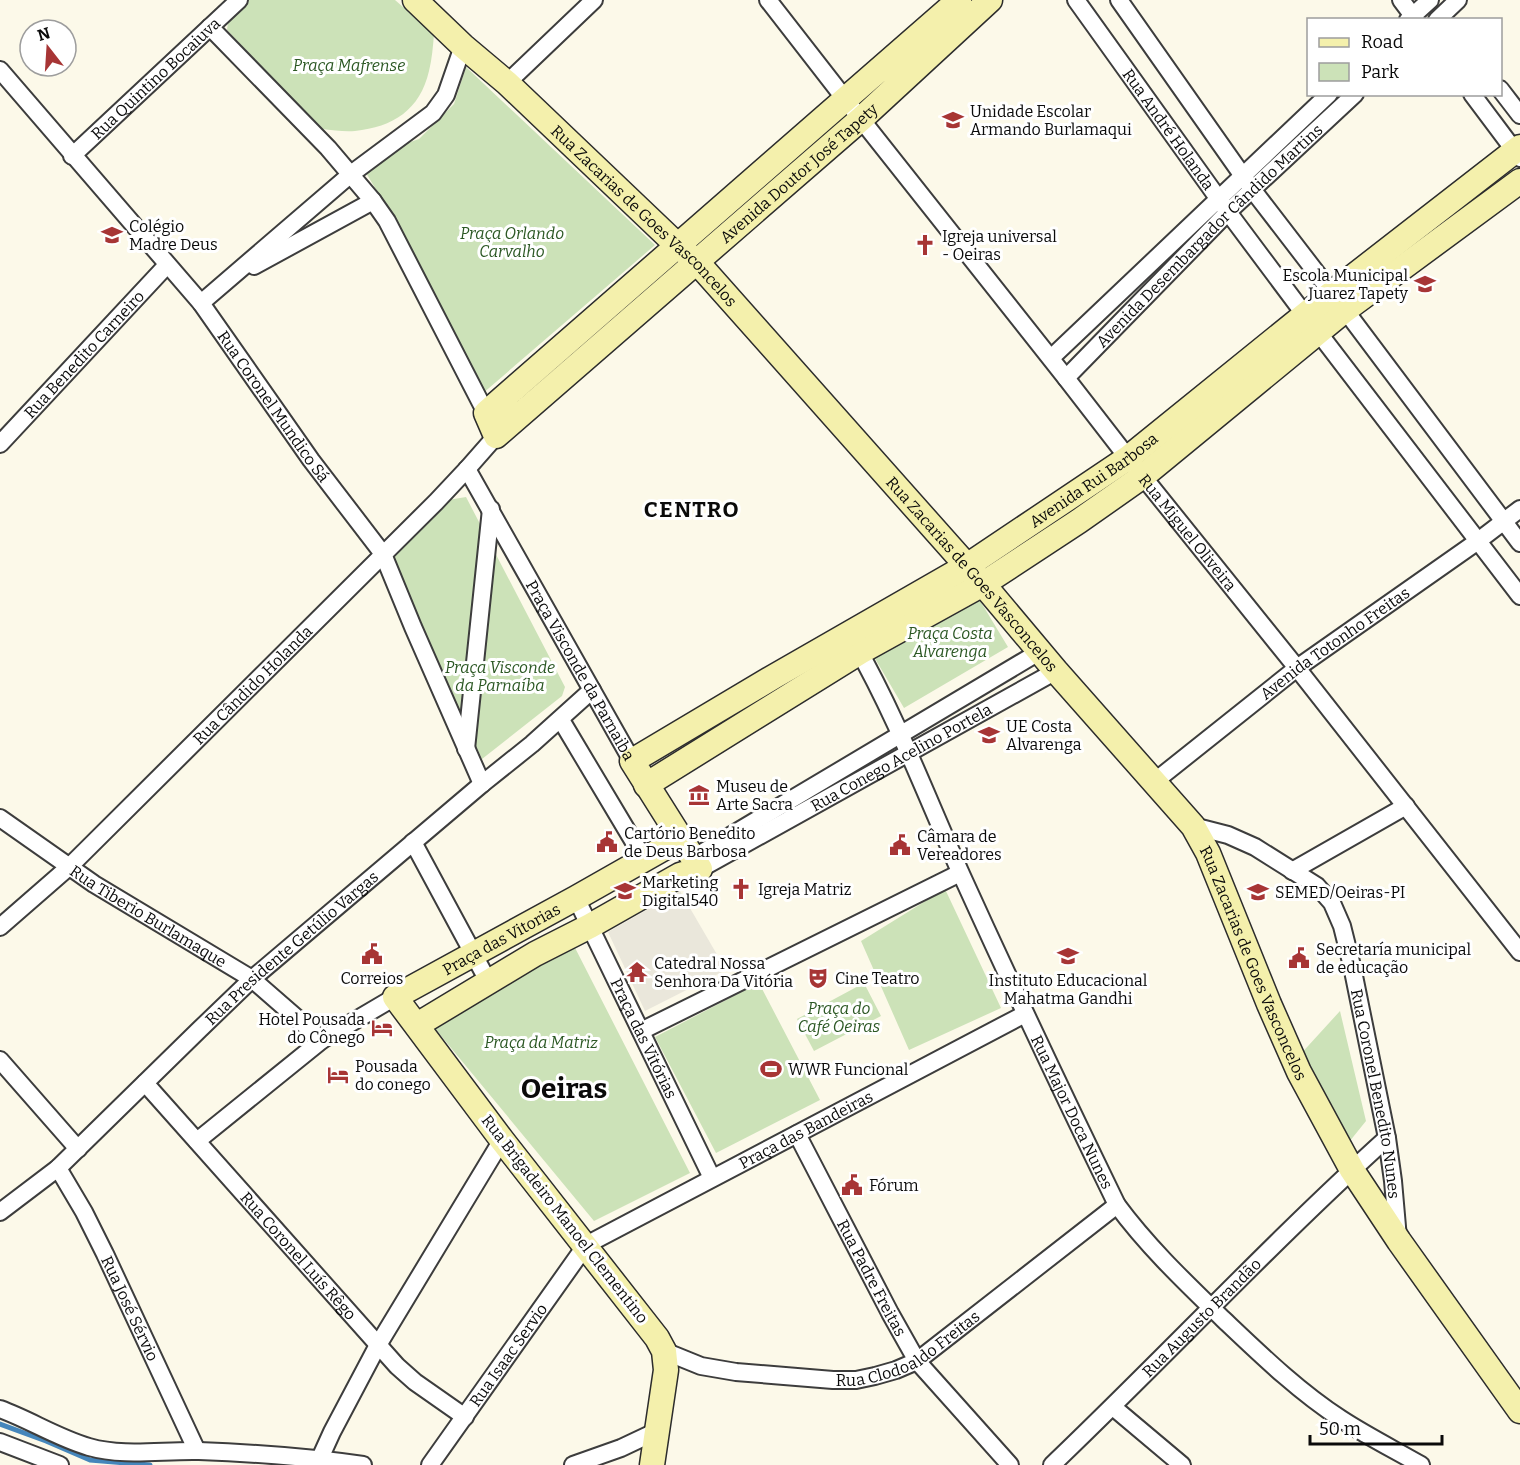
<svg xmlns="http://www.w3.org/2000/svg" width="1520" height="1465" font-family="Bitter,serif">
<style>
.green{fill:#cce2b8}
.plaza{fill:#eae7db}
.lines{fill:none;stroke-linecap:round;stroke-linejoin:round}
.stream{stroke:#4586bb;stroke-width:5}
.street-casing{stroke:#3d3d3d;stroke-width:20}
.secondary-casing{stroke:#2c2c2c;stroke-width:27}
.street{stroke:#fff;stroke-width:16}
.secondary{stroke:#f4f0ac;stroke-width:24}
.labels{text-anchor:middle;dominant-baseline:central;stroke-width:6;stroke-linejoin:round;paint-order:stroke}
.park-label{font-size:16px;font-style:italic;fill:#2c5824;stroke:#fff}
.street-label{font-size:16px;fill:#0a0a0a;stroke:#fff}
.poi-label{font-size:16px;fill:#0a0a0a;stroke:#fff;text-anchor:start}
.district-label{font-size:22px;font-weight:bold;letter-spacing:1.5px;fill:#0a0a0a;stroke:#fff}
.town-label{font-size:28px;font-weight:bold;fill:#0a0a0a;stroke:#fff}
</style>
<rect width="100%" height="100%" fill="#fcf9e9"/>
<path class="green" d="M245,0H395L434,34C433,46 432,59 429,71C420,110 393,127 355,131C344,132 333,130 322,129L227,30L229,14Z
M466,67L655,245L482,394L416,260L386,206L357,158L384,151L419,139L454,104Z
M466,497L565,687L562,696L482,759L432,651L389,544L436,502Z
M973,589L1008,647L904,708L870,650Z
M945,889L1001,1008L909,1050L861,941Z
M570,938L690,1173L594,1221L432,1025Z
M759,983L820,1100L716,1153L655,1037Z
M864,983L881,1016L814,1051L797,1019Z
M1340,1011L1366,1121L1341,1152L1298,1057Z"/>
<path class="plaza" d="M680,891L726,970L645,1011L608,932Z"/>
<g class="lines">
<path class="stream" d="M0,1424L46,1441L90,1460L150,1465"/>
<defs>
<g id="street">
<path id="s1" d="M768,0L845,99L1066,378L1128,458L1297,668L1520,952"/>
<path id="s2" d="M1076,0L1228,212L1305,315"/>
<path d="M1119,0L1252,189L1332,293"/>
<path d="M1401,0L1416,20"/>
<path d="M1408,20L1430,0"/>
<path d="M1437,20L1458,0"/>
<path d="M210,27L328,148L373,201L387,221L486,413"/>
<path id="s3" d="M0,70L201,303L311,460L383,554L413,627L482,784"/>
<path d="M507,83L594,0"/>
<path d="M1500,89L1520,115"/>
<path d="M1472,94L1520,158"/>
<path id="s4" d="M72,156L239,0"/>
<path d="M254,266L373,201"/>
<path d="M201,303L351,174L433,113L446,95L463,46"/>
<path d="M1345,310L1520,543"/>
<path d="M1318,332L1520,596"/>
<path d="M1051,358L1329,94"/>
<path id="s5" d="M1066,378L1228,212L1355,94"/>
<path id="s6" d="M0,444L167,265"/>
<path id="s7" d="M467,469L632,761"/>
<path id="s8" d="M855,644C897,718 927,798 962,876C1012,986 1064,1096 1117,1205C1148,1247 1186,1283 1223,1319C1261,1355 1298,1391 1341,1419C1367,1436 1395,1450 1421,1465"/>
<path d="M561,720L644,859"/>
<path d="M466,749L491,509"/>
<path id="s9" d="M1154,782L1297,668L1478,541L1520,509"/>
<path id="s10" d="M0,818L94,884L252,979L322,1040"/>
<path id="s11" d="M1193,826L1228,835L1255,847L1317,886L1332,903L1342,926L1352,966L1387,1138L1393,1181L1398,1238"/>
<path d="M413,842L488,981"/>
<path d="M693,858L1039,652"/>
<path id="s12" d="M700,869L1056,671"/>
<path d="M1292,871L1406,806"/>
<path id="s13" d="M576,898L712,1178"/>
<path id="s14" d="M0,927L70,866L436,502L467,469L496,436"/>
<path d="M641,1031L960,873"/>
<path d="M0,1060L78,1149"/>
<path id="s15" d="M145,1083L397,1366L415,1382L465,1417"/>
<path id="s16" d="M797,1134L890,1313L917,1361L1010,1465"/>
<path d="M197,1141L322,1040L395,997"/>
<path id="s17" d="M58,1168L84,1212L105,1254L197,1451"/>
<path id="s18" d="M0,1212L58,1168L200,1029L252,979L482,784L532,744L592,690"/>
<path id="s19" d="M664,1351L701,1366L736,1372L833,1380H856L875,1376L896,1370L917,1361L1117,1205"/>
<path d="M1113,1407L1182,1465"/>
<path d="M0,1409C30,1420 58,1438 89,1447C124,1457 162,1450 199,1451C254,1453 309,1457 363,1465"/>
<path d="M0,1442L60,1465"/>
<path d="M317,1465L332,1432L378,1345L502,1140"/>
<path id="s20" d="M430,1465L586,1245L1025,1014"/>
<path d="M573,1465L621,1448L657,1431"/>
<path id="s21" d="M1052,1465C1165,1357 1271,1243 1387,1138"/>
</g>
<g id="secondary">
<path id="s22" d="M415,0L463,46L507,83L678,246L696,261L983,584L1056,671L1193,826L1208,853L1269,1004L1299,1072L1352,1170L1399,1241L1520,1411"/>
<path id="s23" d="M959,0L486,413L496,436L861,119L990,0"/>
<path d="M646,785L860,652L983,584L1079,521L1143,476L1345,310L1520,181"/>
<path id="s24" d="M417,1025L535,954L590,926L680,875L700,869L632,761L775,676L967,566L1128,458L1332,293L1520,147"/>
<path id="s25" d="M652,1465L666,1370L664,1351L657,1338L502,1140L395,997L576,898L680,839"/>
</g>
</defs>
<use href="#street" class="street-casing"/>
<use href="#secondary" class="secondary-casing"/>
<use href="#street" class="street"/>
<use href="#secondary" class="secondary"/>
</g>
<defs>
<symbol id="school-bare" viewBox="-9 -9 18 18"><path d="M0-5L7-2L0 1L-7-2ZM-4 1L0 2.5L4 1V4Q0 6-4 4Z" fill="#a73535" stroke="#fff" stroke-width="2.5" paint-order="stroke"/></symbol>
<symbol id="church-bare" viewBox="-9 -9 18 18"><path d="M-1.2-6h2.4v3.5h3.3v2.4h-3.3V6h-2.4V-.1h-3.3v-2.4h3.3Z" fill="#a73535" stroke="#fff" stroke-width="2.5" paint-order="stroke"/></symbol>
<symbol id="museum-bare" viewBox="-9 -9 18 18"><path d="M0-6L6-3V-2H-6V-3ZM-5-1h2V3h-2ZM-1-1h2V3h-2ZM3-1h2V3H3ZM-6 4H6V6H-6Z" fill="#a73535" stroke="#fff" stroke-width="2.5" paint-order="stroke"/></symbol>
<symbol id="civic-bare" viewBox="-9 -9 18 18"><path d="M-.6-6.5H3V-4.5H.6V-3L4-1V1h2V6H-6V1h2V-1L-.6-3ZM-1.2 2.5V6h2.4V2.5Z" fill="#a73535" stroke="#fff" stroke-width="2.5" paint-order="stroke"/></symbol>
<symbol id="university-bare" viewBox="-9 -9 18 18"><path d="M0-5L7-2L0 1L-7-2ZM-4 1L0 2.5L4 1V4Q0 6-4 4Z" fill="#a73535" stroke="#fff" stroke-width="2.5" paint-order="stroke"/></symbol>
<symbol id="temple-bare" viewBox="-9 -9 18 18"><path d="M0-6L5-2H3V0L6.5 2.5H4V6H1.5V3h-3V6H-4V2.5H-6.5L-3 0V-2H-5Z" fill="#a73535" stroke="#fff" stroke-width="2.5" paint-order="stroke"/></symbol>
<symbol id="theatre-bare" viewBox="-9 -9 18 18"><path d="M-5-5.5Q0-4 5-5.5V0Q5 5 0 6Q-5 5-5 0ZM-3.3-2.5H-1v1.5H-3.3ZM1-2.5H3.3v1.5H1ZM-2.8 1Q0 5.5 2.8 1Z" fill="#a73535" stroke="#fff" stroke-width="2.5" paint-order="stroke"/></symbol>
<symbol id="hotel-bare" viewBox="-9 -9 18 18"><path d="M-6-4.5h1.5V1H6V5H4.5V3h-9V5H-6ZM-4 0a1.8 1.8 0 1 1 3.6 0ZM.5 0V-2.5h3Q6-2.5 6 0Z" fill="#a73535" stroke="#fff" stroke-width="2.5" paint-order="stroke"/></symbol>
<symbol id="stadium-bare" viewBox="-9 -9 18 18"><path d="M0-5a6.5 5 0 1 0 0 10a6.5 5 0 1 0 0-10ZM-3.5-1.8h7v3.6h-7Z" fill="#a73535" stroke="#fff" stroke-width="2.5" paint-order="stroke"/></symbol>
</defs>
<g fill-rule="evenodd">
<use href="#school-bare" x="938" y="105" width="30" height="30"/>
<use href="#school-bare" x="97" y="220" width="30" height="30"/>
<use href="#church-bare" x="910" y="230" width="30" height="30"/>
<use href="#school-bare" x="1410" y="269" width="30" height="30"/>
<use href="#school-bare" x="974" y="720" width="30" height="30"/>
<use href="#museum-bare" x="684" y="780" width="30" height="30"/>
<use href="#civic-bare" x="592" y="827" width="30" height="30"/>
<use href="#civic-bare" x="885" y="830" width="30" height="30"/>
<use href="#church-bare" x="726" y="874" width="30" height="30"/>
<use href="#university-bare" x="610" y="876" width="30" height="30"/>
<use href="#school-bare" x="1243" y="877" width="30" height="30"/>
<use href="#civic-bare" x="357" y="939" width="30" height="30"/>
<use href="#school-bare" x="1053" y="941" width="30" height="30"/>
<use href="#civic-bare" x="1284" y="943" width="30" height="30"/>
<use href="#temple-bare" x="622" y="957" width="30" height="30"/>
<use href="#theatre-bare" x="803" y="963" width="30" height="30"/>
<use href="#hotel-bare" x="367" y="1013" width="30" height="30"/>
<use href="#stadium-bare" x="756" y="1054" width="30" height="30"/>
<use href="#hotel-bare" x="323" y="1060" width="30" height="30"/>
<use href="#civic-bare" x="837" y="1170" width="30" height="30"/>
</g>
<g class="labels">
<g class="park-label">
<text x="349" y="65">Praça Mafrense</text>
<text x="512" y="233">Praça Orlando<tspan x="512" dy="18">Carvalho</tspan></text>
<text x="950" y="633">Praça Costa<tspan x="950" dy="18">Alvarenga</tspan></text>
<text x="500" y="667">Praça Visconde<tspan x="500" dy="18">da Parnaíba</tspan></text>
<text x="839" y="1008">Praça do<tspan x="839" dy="18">Café Oeiras</tspan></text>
<text x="541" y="1042">Praça da Matriz</text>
</g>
<g class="street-label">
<text stroke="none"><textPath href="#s4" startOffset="114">Rua Quintino Bocaiuva</textPath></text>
<text stroke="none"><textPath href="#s2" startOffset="159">Rua André Holanda</textPath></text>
<text stroke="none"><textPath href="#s23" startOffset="1054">Avenida Doutor José Tapety</textPath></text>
<text stroke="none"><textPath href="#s22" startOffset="315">Rua Zacarias de Goes Vasconcelos</textPath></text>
<text stroke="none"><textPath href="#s5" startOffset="202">Avenida Desembargador Cândido Martins</textPath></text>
<text stroke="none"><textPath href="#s6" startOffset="123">Rua Benedito Carneiro</textPath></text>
<text stroke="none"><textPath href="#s3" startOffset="434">Rua Coronel Mundico Sá</textPath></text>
<text stroke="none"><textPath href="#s24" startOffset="992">Avenida Rui Barbosa</textPath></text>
<text stroke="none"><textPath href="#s1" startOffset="678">Rua Miguel Oliveira</textPath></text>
<text stroke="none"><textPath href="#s22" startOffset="801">Rua Zacarias de Goes Vasconcelos</textPath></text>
<text stroke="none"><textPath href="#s9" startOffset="228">Avenida Totonho Freitas</textPath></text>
<text stroke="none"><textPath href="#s7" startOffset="231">Praça Visconde da Parnaiba</textPath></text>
<text stroke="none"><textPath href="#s14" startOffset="350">Rua Cândido Holanda</textPath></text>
<text stroke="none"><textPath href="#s12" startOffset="230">Rua Conego Acelino Portela</textPath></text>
<text stroke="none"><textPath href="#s10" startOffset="178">Rua Tiberio Burlamaque</textPath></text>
<text stroke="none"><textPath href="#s25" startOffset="681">Praça das Vitorias</textPath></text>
<text stroke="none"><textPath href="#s18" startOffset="394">Rua Presidente Getúlio Vargas</textPath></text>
<text stroke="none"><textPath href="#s22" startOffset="1286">Rua Zacarias de Goes Vasconcelos</textPath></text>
<text stroke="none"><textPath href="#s13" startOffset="156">Praça das Vitórias</textPath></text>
<text stroke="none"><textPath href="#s11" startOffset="358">Rua Coronel Benedito Nunes</textPath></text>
<text stroke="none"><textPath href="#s8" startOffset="516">Rua Major Doca Nunes</textPath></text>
<text stroke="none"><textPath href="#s20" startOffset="518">Praça das Bandeiras</textPath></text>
<text transform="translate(565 1219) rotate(52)">Rua Brigadeiro Manoel Clementino</text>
<text stroke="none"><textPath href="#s15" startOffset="231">Rua Coronel Luís Rêgo</textPath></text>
<text stroke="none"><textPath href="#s16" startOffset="162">Rua Padre Freitas</textPath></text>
<text stroke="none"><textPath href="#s17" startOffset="158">Rua José Sérvio</textPath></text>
<text stroke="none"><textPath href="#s21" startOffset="210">Rua Augusto Brandão</textPath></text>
<text stroke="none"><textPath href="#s19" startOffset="256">Rua Clodoaldo Freitas</textPath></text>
<text stroke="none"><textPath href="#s20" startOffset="135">Rua Isaac Servio</textPath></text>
</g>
<g class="poi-label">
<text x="970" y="111">Unidade Escolar<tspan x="970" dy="18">Armando Burlamaqui</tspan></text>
<text x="129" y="226">Colégio<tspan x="129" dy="18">Madre Deus</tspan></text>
<text x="942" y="236">Igreja universal<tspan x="942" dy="18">- Oeiras</tspan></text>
<text x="1408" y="275" text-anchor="end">Escola Municipal<tspan x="1408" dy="18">Juarez Tapety</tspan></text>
<text x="1006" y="726">UE Costa<tspan x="1006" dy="18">Alvarenga</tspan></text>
<text x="716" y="786">Museu de<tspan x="716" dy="18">Arte Sacra</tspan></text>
<text x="624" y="833">Cartório Benedito<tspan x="624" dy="18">de Deus Barbosa</tspan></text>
<text x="917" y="836">Câmara de<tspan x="917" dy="18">Vereadores</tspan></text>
<text x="642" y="882">Marketing<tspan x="642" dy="18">Digital540</tspan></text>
<text x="758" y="889">Igreja Matriz</text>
<text x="1275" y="892">SEMED/Oeiras-PI</text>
<text x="1316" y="949">Secretaría municipal<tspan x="1316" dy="18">de educação</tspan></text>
<text x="654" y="963">Catedral Nossa<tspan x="654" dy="18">Senhora Da Vitória</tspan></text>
<text x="372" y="978" text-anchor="middle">Correios</text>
<text x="835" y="978">Cine Teatro</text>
<text x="1068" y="980" text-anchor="middle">Instituto Educacional<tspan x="1068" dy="18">Mahatma Gandhi</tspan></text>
<text x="365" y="1019" text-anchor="end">Hotel Pousada<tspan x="365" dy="18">do Cônego</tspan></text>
<text x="355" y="1066">Pousada<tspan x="355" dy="18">do conego</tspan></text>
<text x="788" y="1069">WWR Funcional</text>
<text x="869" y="1185">Fórum</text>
</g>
<g class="district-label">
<text x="692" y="509">CENTRO</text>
</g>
<g class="town-label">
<text x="564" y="1088">Oeiras</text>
</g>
</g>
<rect x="1307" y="18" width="195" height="78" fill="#ffffff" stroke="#9d9d9d" stroke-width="1.5"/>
<rect x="1319" y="38" width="30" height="9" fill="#f4f0ac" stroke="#9d9d9d" stroke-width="1.5"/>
<text x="1361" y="48" font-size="18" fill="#0a0a0a">Road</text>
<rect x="1319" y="63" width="30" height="18" fill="#cce2b8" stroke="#9d9d9d" stroke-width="1.5"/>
<text x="1361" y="78" font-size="18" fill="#0a0a0a">Park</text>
<g transform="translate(48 48) rotate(343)"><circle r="28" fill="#ffffff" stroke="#9d9d9d" stroke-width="1.5"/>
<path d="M0-4.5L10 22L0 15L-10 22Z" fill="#a73535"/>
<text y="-9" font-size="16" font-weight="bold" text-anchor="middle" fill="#0a0a0a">N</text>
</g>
<path d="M1310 1435v9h132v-9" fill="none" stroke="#0a0a0a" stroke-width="3"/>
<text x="1319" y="1435" font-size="18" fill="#0a0a0a" stroke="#ffffff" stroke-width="4.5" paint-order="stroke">50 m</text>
</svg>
